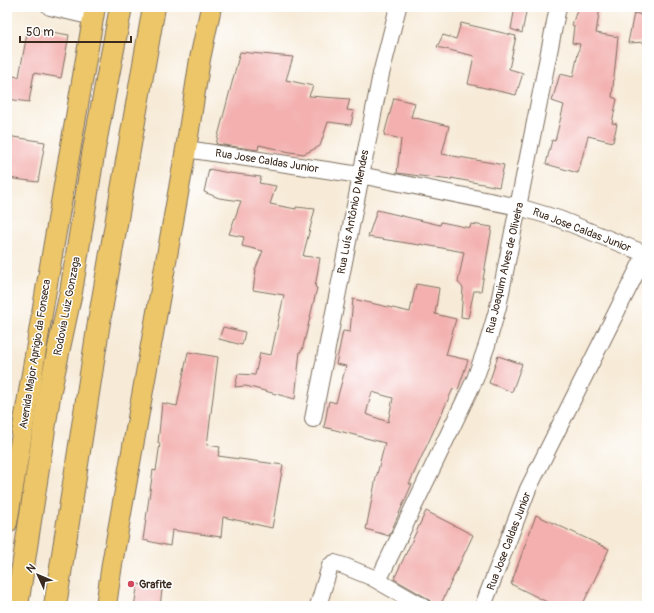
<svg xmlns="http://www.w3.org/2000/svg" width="654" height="613" font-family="Pangolin,sans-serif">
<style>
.building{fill:#f3b0af;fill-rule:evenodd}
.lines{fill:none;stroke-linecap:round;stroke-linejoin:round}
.minor-casing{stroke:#7d6e5f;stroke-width:18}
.major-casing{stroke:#7d6e5f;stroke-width:22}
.highway-casing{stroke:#7d6e5f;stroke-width:24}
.minor{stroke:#fff;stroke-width:16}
.major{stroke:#ecc669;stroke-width:20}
.highway{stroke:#ecc669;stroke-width:22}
.poi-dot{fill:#d1495b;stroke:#fff;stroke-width:1.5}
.labels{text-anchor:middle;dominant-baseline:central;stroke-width:3;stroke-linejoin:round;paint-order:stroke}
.street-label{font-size:11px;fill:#3b2a1e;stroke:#fff}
.poi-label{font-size:11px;font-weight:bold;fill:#3b2a1e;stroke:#fff;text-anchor:start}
</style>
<rect width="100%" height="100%" fill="#fff"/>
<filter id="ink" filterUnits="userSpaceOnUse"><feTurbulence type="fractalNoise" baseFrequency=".025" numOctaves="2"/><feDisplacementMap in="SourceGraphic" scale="8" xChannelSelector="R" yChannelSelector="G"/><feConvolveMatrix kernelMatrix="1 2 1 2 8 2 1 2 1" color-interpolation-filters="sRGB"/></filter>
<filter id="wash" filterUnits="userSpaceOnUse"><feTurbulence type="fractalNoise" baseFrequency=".012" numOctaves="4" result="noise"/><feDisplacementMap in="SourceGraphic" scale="16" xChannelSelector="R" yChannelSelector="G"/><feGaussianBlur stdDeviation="0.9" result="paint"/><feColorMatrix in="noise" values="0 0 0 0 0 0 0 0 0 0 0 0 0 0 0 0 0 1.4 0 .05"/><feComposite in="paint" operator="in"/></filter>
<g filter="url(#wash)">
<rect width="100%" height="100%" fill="#f7ebd8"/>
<g id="blocks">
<path class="building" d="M515,7H527L522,33L511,29Z
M578,7H600L596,33L618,37L612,97L617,99L612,123L617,124L613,142L588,136L578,173L546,164L552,140L555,141L564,105L552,101L560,74L573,77L580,44L572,43L574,26L572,25Z
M634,13L647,16V42L628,43Z
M461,23L516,36L509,69L523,73L516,95L468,84L474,56L437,47L443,35L456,39Z
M28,28L69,35L61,78L34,73L29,102L7,99V75L19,77Z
M240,52L293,57L286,80L313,86L309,96L350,99L347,110L354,111L351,125L328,122L320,146L304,154L290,152L259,145L258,150L216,144Z
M394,98L415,103L411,117L449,126L442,154L504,165L499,187L451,178V180L397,173L401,139L384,135Z
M7,136L45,142L38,182L7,178Z
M209,169L229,173L261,177L259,183L276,186L270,204L296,209V207L315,209L303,256L320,258L315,287L317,288L302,351H300L295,399L246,386L235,387L238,374L255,375L260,353L271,355L284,295L253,290L256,270H255L263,251L242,246L244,237L229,234L241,201L219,198L204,192Z
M377,210L440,225L441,222L470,228L471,224L492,227L481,291H474L468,318L461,317L463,288L458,282L464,252L420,244V245L368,237Z
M416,284L439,288L435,314L456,319L446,355L468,360L458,390L453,389L409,484H412L389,536L366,529L376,478L385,443L324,427L329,401L336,403L346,366L336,364L343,331L350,332L353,299L410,312ZM372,392L393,398L388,422L366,414Z
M223,327L245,332L242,345L219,339Z
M188,352L218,357L207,445L220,447L218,456L283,465L272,528L223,517L221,537L172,530L170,546L143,540L153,470L156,471L160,443H158L162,403L177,406Z
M498,356L522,364L512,392L489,383Z
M426,511L473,535L440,606H433L431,605L430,601L427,598L394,579Z
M536,515L609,549L582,606H555L511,584Z
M138,584L162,590L160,606H134Z"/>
</g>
</g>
<g filter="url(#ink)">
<use href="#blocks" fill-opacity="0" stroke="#7d6e5f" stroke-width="1"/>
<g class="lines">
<defs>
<path id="minor" d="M50,7L93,17
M186,149L360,175L519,207L559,219L641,252L644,254V257L528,489L483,606
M313,419L381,74L398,7
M378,581L475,379L487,345L498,307L558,7
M318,606L330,566L334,563L344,566L371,577L422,606"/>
<path id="major" d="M7,523L48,278L95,7
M106,606L112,564L186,149L200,59L211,7"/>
<path id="highway" d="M17,606L50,390L71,292L94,149L121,7
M55,606L100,316L154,7"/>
</defs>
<use href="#minor" class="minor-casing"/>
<use href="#major" class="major-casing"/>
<use href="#highway" class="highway-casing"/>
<use href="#minor" class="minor"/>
<use href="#major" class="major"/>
<use href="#highway" class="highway"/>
</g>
</g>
<circle class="poi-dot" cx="131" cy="584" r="4"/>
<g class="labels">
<g class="street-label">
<text transform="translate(267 161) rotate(9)">Rua Jose Caldas Junior</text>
<text transform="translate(353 212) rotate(-79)">Rua Luís Antônio D Mendes</text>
<text transform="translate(582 230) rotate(21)">Rua Jose Caldas Junior</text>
<text transform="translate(505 268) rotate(-77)">Rua Joaquim Alves de Oliveira</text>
<text transform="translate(67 306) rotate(-79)">Rodovia Luiz Gonzaga</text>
<text transform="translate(35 354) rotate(-81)">Avenida Major Aprigio da Fonseca</text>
<text transform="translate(509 541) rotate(-69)">Rua Jose Caldas Junior</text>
</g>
<g class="poi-label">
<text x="139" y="584">Grafite</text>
</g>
</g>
<rect width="654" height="613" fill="none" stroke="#fff" stroke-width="24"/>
<g transform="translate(38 575) rotate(314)" stroke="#ffffff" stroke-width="3" paint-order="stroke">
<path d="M0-3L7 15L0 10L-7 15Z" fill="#3b2a1e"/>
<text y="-6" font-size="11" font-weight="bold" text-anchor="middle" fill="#3b2a1e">N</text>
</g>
<path d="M20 36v6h111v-6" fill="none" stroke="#3b2a1e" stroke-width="2"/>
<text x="26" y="36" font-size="12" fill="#3b2a1e" stroke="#ffffff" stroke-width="3" paint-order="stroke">50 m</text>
</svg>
